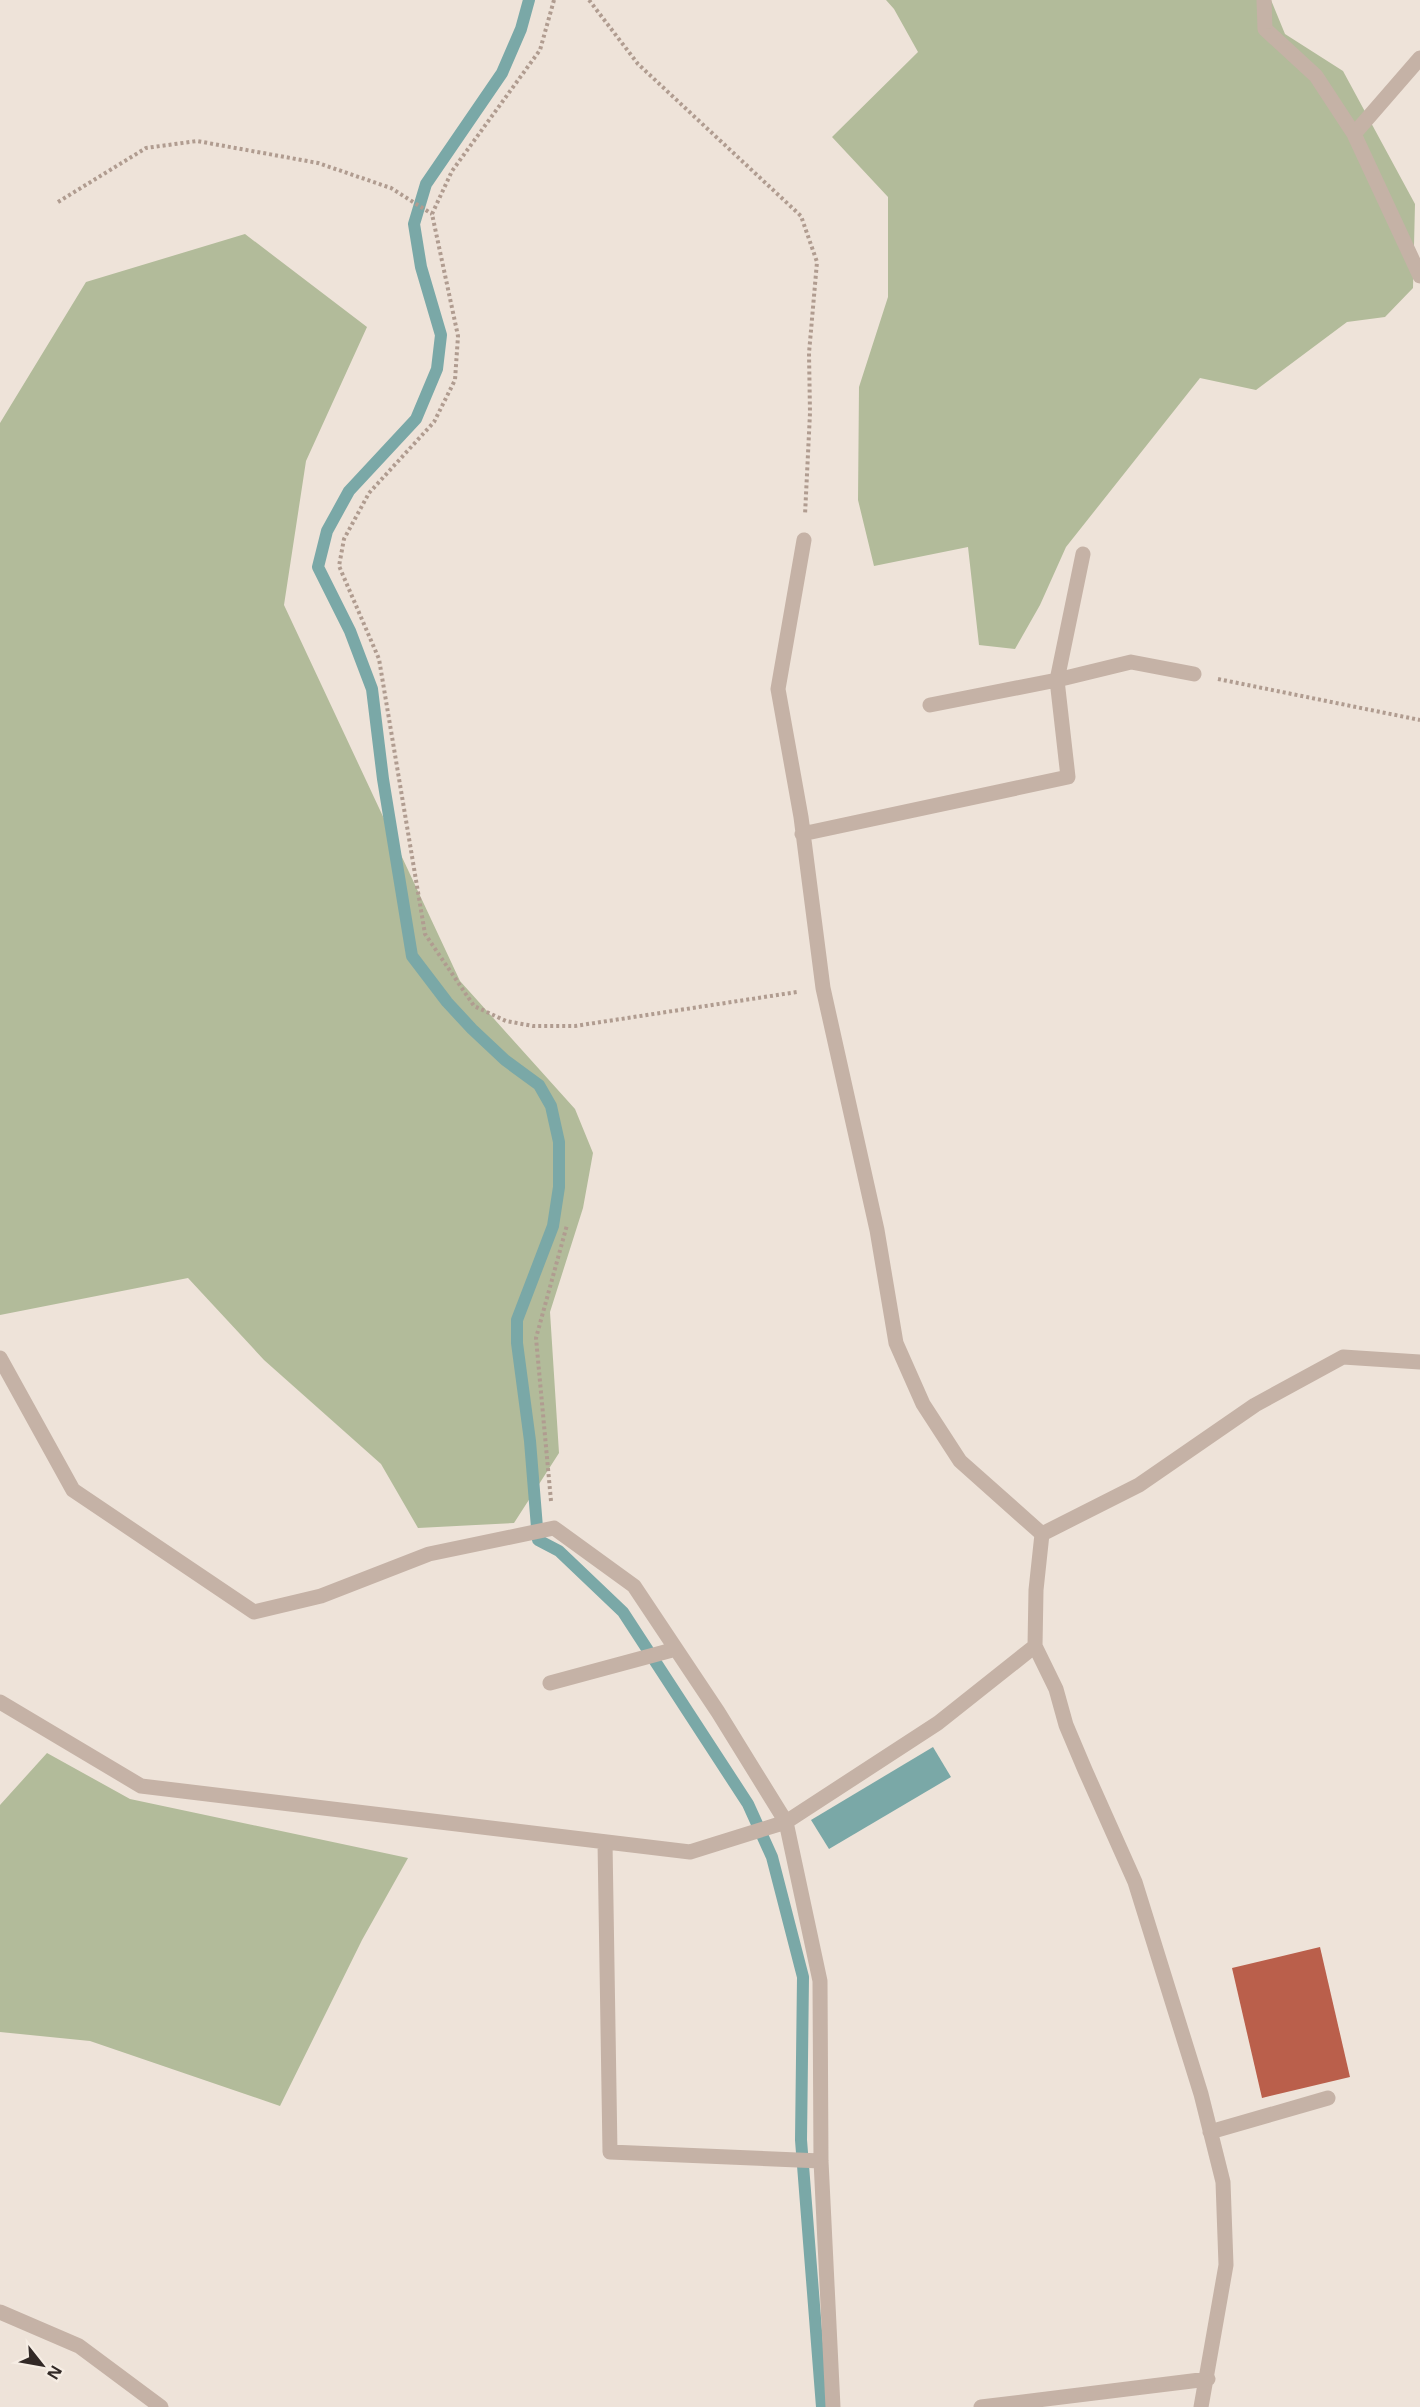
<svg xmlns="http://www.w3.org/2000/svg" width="1420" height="2407" font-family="'Noto Sans',sans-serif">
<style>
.green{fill:#b2bb9a}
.water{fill:#7aa8a7}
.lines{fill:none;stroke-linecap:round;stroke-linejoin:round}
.stream{stroke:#7aa8a7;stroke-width:12}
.building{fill:#ba5f4b}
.path{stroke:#b09c90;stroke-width:4;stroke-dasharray:3 3;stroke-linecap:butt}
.minor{stroke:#c5b2a6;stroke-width:15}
</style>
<rect width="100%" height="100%" fill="#eee3d9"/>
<path class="green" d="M886,0H1271L1285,34L1343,71L1415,204L1413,288L1385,317L1347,322L1256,390L1200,378L1066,547L1040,605L1015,649L979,645L968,547L874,566L858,500L859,387L888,297V197L832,137L918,52L894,9Z
M245,234L367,327L306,461L284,605L460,981L575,1109L593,1153L583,1208L550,1312L559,1453L514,1523L418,1528L381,1464L264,1360L188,1278L0,1315V423L86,282Z
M47,1753L130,1799L408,1858L362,1940L280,2106L90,2041L0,2032V1805Z"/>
<path class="water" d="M933,1747L951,1777L829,1849L811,1820Z"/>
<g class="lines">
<path class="stream" d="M529,0L521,29L502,73L426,184L414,224L421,267L441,335L437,369L416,419L349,491L327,531L318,567L350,631L372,689L383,779L412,956L447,1002L472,1029L505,1060L539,1085L551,1106L559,1142V1187L553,1226L517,1320V1343L530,1441L538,1540L559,1551L623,1612L748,1804L772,1857L803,1977L801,2140L822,2407"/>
</g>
<path class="building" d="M1320,1947L1350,2077L1262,2098L1232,1968Z"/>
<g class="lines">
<path class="path" d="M554,0L540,50L452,171L432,214L458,336L455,380L434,422L369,493L344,539L339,566L379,659L425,934L474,1006L506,1021L533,1026H575L797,992
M589,0L638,64L801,216L817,262L809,353L810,413L805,515
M58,202L146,148L197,141L318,163L391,188L432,214
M1218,679L1420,720
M551,1501L536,1338L567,1225"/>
<path class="minor" d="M1264,0L1265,29L1316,76L1354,134
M1420,58L1354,134L1420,276
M804,540L778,689L801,817L823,988L877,1230L896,1343L923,1404L960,1461L1042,1534
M1083,554L1057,680L1131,662L1194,674
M802,834L1068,777L1057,680L930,705
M1042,1534L1036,1590L1035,1646L1056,1689L1066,1725L1085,1770L1135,1882L1201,2094L1223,2182L1226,2265L1201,2407
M1042,1534L1139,1485L1255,1405L1343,1357L1420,1362
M550,1683L676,1649
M0,1702L141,1786L690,1852L786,1822L718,1712L634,1586L554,1528L429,1554L321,1596L254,1612L73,1490L0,1358
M605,1842L610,2152L821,2161
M1210,2132L1328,2098
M0,2312L79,2346L161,2407
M833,2407L821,2161L820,1981L786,1822L938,1723L1035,1646
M981,2407L1208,2379"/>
</g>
<g transform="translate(42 2365) rotate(121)" stroke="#f6ede4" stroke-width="4.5" paint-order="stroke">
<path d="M0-4.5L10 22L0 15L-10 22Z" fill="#322926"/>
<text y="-9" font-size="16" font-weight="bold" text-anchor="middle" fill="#322926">N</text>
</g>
</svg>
